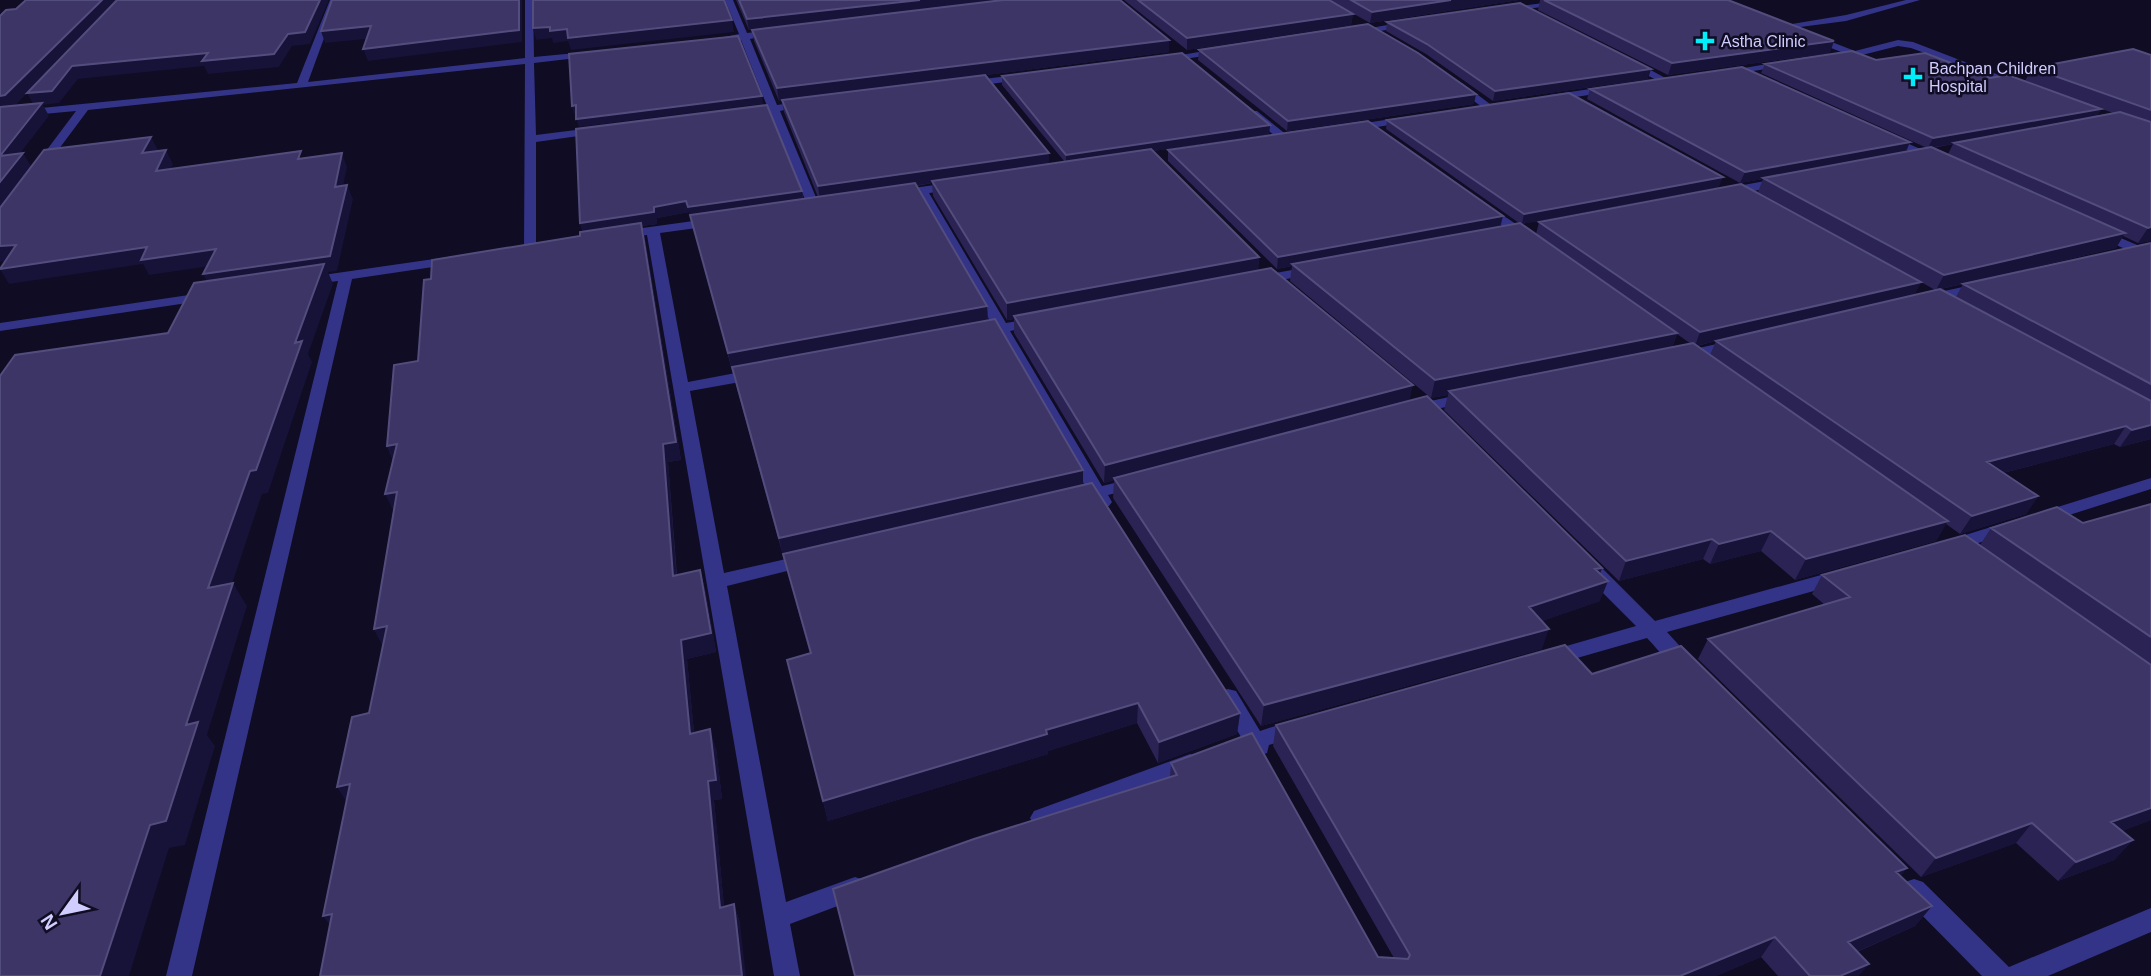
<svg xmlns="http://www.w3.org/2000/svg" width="2151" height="976" font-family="Arial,sans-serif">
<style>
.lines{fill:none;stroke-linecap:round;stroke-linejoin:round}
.minor{fill:#333487;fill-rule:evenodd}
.tertiary{fill:#333487;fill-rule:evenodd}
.wall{fill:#2a2353;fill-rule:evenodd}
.shaded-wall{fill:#171238}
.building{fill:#3c3565;stroke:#534d7e;stroke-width:2}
.poi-dot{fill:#00eef9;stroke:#0f0c23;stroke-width:2.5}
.labels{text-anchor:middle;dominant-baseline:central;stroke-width:5;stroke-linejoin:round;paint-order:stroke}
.far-poi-label{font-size:16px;fill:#d1ceff;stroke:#0f0c23;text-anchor:start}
</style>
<rect width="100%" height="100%" fill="#0f0c23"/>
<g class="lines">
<path class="minor" d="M330,0H338L308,82L525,58V0H533L534,57L597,51L599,53L594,56L534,63L536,135L600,127L605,130L600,133L536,142V252H526L524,249L525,64L88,110L44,169L40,170L34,167L76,111L0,118V112L297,83Z
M725,0H733L747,33L774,30L779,33L750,39L777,105L805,101L810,104L780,111L820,207L818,210L814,211L808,207L770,112L746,115L741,112L767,106L741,40L715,43L710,40L739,34Z
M1567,0H1597L1502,12L1498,9Z
M1906,0H1920L1846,21L1785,29L1780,26L1846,15Z
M1409,21L1414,24L1412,26L1354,35L1349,32Z
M1222,48L1225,49V53L1163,62L1158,59Z
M1626,60H1632L1671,81L1662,83L1626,64Z
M1784,61L1787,62V66L1726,75L1721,72Z
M1024,74L1028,75V79L968,87L963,84L968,81Z
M1454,83H1462L1494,107L1485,109L1454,87Z
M1611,86L1616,89L1615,91L1549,101L1544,98L1549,95Z
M1249,111H1257L1288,136V140H1280L1249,115Z
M1411,116L1416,119L1415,121L1352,131L1347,128L1352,125Z
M1886,134L1941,158L1943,160L1933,162L1882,139L1880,137Z
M1782,178L1788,182L1786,185L1727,196L1721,192L1727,188Z
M957,182L961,183V189L929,193L1006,323L1035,318L1042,322L1040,325L1010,331L1102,486L1135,478L1144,483L1141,487L1108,495L1112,502L1109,506H1097L1092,499L1074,504L1068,502L1065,498L1068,494L1087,489L997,334L977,337L970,333L972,330L993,326L917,195L898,198L892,194L898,190Z
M1483,202L1534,236V242H1524L1479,209V203Z
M715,218L719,219V225L660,233L688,382L757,369L765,374L757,379L690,391L724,573L808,554L815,556L817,560L815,564L727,586L786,902L855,877L864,880L867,888L864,896L790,924L800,976H774L647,235L621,239L615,235L621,231Z
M2100,229L2151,251V260L2095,236V230Z
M455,256L462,260L460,263L352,279L192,976H166L338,281L309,285L302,281L309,277Z
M1314,266L1321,270L1319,273L1259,284L1252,280L1259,276Z
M1981,283L1988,287L1986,290L1926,303L1919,299L1921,296Z
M209,292L216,296L214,299L0,331V323Z
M1735,340L1742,344L1740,347L1681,361L1673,356L1676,353Z
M1468,393L1476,398L1474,401L1413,414L1405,409L1407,406Z
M2151,478V489L2041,524L2032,518L2035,514Z
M2007,522L2016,528L2013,532L1950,552L1943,550L1941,546L1943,542Z
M1591,563L1598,564L1655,621L1839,570L1846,572L1849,577L1846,582L1667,632L1697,665L1694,670C1676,676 1659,650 1647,638L1549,666L1542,663L1539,658L1542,653L1636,626L1584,574L1582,569L1584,564Z
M1228,689L1236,691L1260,731L1296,719L1304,722L1307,728L1304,734L1269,745L1267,753L1259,756L1250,751L1233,757L1225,754L1222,748L1225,742L1241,737L1217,697L1220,691Z
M1190,754L1198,757L1201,763L1198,769L1042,828L1034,825L1030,818L1034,811Z
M1914,879L1923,882L2009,967L2151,908V932L2048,976H1982L1905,898L1902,890L1905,882Z"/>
<path class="tertiary" d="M1811,34L1855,51L1898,40L1913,42L2025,85L2016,87L1911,48L1898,46L1854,57L1808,39V35Z"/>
</g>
<path class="wall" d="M736,0H1120L1169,40V52L986,75L1049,153V164L1064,161L1002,85V76L1270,125L1269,134L1153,151L1259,257L1258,271L1410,401L1602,568L1600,574V601L1542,621V649L1261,726L1113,498L1114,480L1104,483L1014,333V319L1007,320L933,196L932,183L917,186L987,306L988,320L1083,470V485L1240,713L1237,734L1158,763L1137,723L1048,751V754L828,821L787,660L810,654L736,385L691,219L689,212L657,218V224L642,226L645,239L681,460L668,462L677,575L700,570L705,589L716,652L687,659L694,733L716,748L722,799L714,800L724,907L734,904L740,923L330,924L323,916L369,713L383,646L374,629L393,512V460L387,446L418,361L431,279L580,236L583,232L580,223L802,191L803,199L818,197L784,112L782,101H779L754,41L752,30H749Z
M1124,0H1329L1353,14L1351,25L1187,50Z
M1329,0H1529H1519L1370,23Z
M1540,0H1728L1830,53L1668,75L1538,10Z
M1387,22L1648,79L1493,101L1426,54L1386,31Z
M1199,50L1474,104L1287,131L1198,60Z
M2151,55V241L2138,243L2123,236L2116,248L1971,282L2151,243V439L2120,447L2114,444L2003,473L2038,496L2026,514L1960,534L1946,524L1936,541L1795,580L1761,551L1710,564L1703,559L1619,581L1444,410L1448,395L1431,398L1290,281L1292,266L1277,269L1168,161V150L1501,226L1519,223L1386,129L1387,120L1719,187L1522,224L1536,234L1539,222L1913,277L1758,192L1763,179L1740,183L1587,99L1590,89L1910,142L1906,152L1927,148L1761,73L1765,64L1876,60L1990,78L2101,109L2097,116L2113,113L2025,81L2032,68ZM1953,144L1948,154L1933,148ZM1921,282L1935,290L1914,295ZM1963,284L1956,297L1941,289ZM1677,334L1691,344L1672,348ZM1716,341L1710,355L1697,346Z
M2151,504V820L2122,831L2133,840L2114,860L2058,881L2016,843L1921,877L1698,659L1708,639L1825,605L1812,594L1822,575L1980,545L1991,528L2083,523Z
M1592,674L1907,868L1900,876L1932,906L1915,926L1857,952L1859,976H1778L1761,957L1716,976H854L1170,777L1171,763L1378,957L1394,958L1273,746L1276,725Z"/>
<path class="shaded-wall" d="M102,0H118L72,66L288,34L320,0H329L310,44L292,46L279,67L208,74L204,66L78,79L59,103L43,105L49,116L8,169L0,156L34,106L27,93L13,108L0,110V96Z
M519,0H522V42L368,61L363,49Z
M920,0H1023L749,30L747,19Z
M1451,0H1519L1370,23L1372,12Z
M1353,14L1351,25L1187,50V38Z
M732,20L734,32L571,50L568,41L553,43L552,38L536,40L533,28L550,27L567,29Z
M371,26L376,38L325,43L321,31Z
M1169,40V52L779,101L777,88Z
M1834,41L1830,53L1668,75L1672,63Z
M1651,69L1648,79L1493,101L1495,91Z
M1476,94L1474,104L1287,131L1288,121Z
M762,96L763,104L579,127L576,119Z
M576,105L578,113L574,114L572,106Z
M2101,109L2095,119L1954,143L1953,144L1928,148L1933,138Z
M1270,125L1269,134L1066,164V155Z
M151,137L158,150L149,167L142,153Z
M1910,142L1905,153L1763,178V179L1740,183L1745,172Z
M166,150L173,164L163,185L156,171Z
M23,153L31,166L0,208V182Z
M342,153L347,167L340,201L335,187Z
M1049,153V166L932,181V183L820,200L818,186Z
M1723,177L1719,187L1522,224L1524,214Z
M347,185L353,199L337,271L328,272L333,284L308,354L312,362L268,493L262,494L223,611L208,588L295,343L211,289L203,274Z
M802,191L803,202L690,219L688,207Z
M686,201L689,212L657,218V224L642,226L645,239L681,460L668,462L678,595L580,223L654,207Z
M1503,216L1500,228L1292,264V266L1277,269L1278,257Z
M2151,227V241L2138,243L2148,228Z
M2125,233L2116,248L1936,290L1944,275Z
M16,245L25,259L0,262V246Z
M147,247L216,249L224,264L149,275L143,264L9,284L0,269Z
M1259,257L1258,273L1014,316V319L1007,320V303Z
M1921,282L1914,295L1695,346L1700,332Z
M987,306L988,323L732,371L728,353Z
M1677,333L1671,351L1449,391L1448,395L1431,398L1435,380Z
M1413,385L1409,403L1114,478V480L1104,483L1105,465Z
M2151,425V439L2120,447L2132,430Z
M2126,426L2114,444L1976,480L1987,462Z
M397,444L395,464L387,446Z
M1083,470V488L783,557L779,538Z
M397,492L394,512L385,494Z
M2038,496L2026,514L1960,534L1972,516Z
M1948,521L1936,541L1795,580L1806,559Z
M1771,531L1761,551L1710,564L1719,544Z
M1712,539L1703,559L1619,581L1626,561Z
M1602,568L1595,585L1608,581L1600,601L1522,628L1529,607L1595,569Z
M700,570L705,589L716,652L687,659L696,753L690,734L681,640Z
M233,583L247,606L207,735L215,746L185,845L169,848L129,976H100L150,825L186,725Z
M387,626L384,648L374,629Z
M1549,629L1542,649L1261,726L1264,705Z
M1138,703L1137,723L1048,751V754L828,821L823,801L1046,730Z
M1240,713L1237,734L1158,763L1159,742Z
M710,729L716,748L722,799L714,800L726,927L720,908L708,781Z
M350,784L349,806L337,787Z
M2151,808V820L2093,842L2111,822Z
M2032,823L2016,843L1921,877L1936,858Z
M2133,840L2114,860L2058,881L2076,862Z
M1907,868L1891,888L1896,872Z
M734,904L740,923L746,976H742Z
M1932,906L1915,926L1833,962L1848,942Z
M332,914L337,934L323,916Z
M1775,937L1761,957L1716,976H1680Z
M1869,964L1859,976H1840Z"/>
<path class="building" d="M26,0H102L5,95L0,96V16L6,10L16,9Z
M117,0H320L305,32L288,34L274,54L202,61L208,53L72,66L52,91L27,93Z
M332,0H519V30L363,49L371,26L321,31Z
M533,0H724L732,20L568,38L567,29L550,31V27L533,28Z
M739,0H920L747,19Z
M1003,0H1120L1169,40L777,88L752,30Z
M1138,0H1329L1353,14L1187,38Z
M1351,0H1451L1372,12Z
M1544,0H1728L1834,41L1672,63Z
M1520,3L1651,69L1495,91L1427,44L1387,22Z
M1368,24L1418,53L1476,94L1288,121L1199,50Z
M738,36L762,96L576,119V105L572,106L569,54Z
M2133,49L2151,55V110L2032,68Z
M1852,51L1876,60L1925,53L1990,78L2008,75L2101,109L1933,138L1765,64Z
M1182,53L1270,125L1066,155L1002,76Z
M1742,67L1910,142L1745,172L1590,89Z
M985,75L1049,153L818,186L782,100Z
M1569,93L1723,177L1524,214L1387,120Z
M42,103L0,156L23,153L0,182V107Z
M767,105L802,191L688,207L686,201L654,207V212L580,223L576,129Z
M2120,112L2151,122V227L2148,228L1954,143Z
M1368,121L1503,216L1278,257L1168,150Z
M151,137L142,153L166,150L156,171L301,151L298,159L342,153L335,187L347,185L330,256L203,274L216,249L141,260L147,247L0,269L16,245L0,246V208L44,150Z
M1931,147L2125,233L1944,275L1763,178Z
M1151,149L1259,257L1007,303L932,181Z
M915,183L987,306L728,353L690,215Z
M1741,184L1921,282L1700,332L1539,222Z
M641,223L676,442L663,444L673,576L700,570L711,633L681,640L690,734L710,729L716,780L708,781L720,908L734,904L742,976H320L332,914L323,916L350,784L337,787L352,717L369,713L387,626L374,629L397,492L385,494L397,444L387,446L394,365L418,361L424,280L431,279L432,260L580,236V232Z
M1520,223L1677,333L1435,380L1292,264Z
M2151,243V384L1963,284Z
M324,264L295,343L302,341L256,470L250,471L208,588L233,583L186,725L198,722L166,821L150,825L100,976H0V376L15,355L168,333L194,283Z
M1271,268L1413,385L1105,465L1014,316Z
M1940,289L2151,401V425L2132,430L2126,426L1987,462L2038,496L1972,516L1716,341Z
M995,319L1083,470L779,538L732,367Z
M1693,343L1948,521L1806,559L1771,531L1719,544L1712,539L1626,561L1449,391Z
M1427,396L1602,568L1595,569L1608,581L1529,607L1549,629L1264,705L1114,478Z
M1092,483L1240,713L1159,742L1138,703L1046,730L1047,734L823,801L787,660L811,653L783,554Z
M2151,504V637L1991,528L2057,507L2083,523Z
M1965,535L2151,665V808L2111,822L2133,840L2076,862L2032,823L1936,858L1708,639L1850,597L1822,575Z
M1565,645L1592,674L1681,646L1907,868L1896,872L1932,906L1848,942L1869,964L1840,976H1810L1775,937L1680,976H855L833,889L974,839L1177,775L1171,763L1252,733L1378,957L1408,959L1410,955L1276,725Z"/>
<g class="poi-dot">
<path d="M1701.5 30.5h7v7h7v7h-7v7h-7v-7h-7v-7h7z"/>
<path d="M1909.5 66.5h7v7h7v7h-7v7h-7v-7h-7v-7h7z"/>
</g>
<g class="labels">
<g class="far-poi-label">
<text x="1721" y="41">Astha Clinic</text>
<text x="1929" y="68">Bachpan Children<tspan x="1929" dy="18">Hospital</tspan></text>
</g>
</g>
<g transform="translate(63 913) rotate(237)" stroke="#0f0c23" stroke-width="5" paint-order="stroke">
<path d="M0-5L12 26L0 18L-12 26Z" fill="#d1ceff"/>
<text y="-10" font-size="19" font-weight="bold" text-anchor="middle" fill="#d1ceff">N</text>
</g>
</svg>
